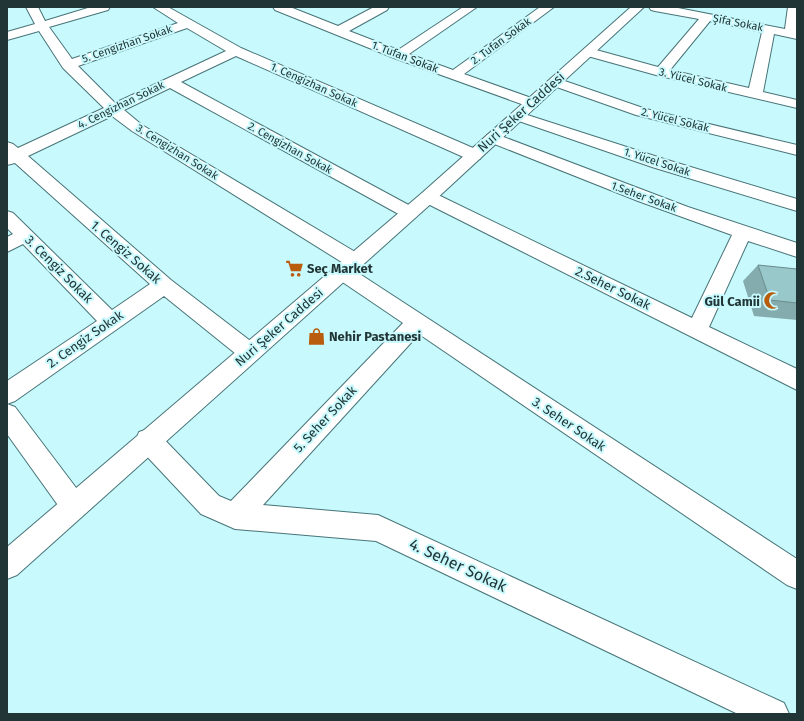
<svg xmlns="http://www.w3.org/2000/svg" width="804" height="721" font-family="'Fira Sans',sans-serif">
<style>
.lines{fill:none;stroke-linecap:round;stroke-linejoin:round}
.street-casing{stroke:#487478;stroke-width:2}
.secondary-casing{stroke:#487478;stroke-width:2}
.street{fill:#fff;fill-rule:evenodd}
.secondary{fill:#fff;fill-rule:evenodd}
.wall{fill:#84acaf}
.building{fill:#99c8cb;stroke:#6b8c8e}
.labels{text-anchor:middle;dominant-baseline:central;stroke-width:4;stroke-linejoin:round;paint-order:stroke}
.far-street-label{font-size:11px;fill:#213536;stroke:#c8f9fc}
.street-label{font-size:13px;fill:#213536;stroke:#c8f9fc}
.poi-label{font-size:13px;font-weight:bold;fill:#213536;stroke:#c8f9fc;text-anchor:start}
.near-street-label{font-size:16px;fill:#213536;stroke:#c8f9fc}
</style>
<rect width="100%" height="100%" fill="#c8f9fc"/>
<g class="lines">
<defs>
<path id="street" d="M26,7H38L45,21L91,7H110L108,10L49,27L72,59L178,23L153,7H168L241,48L480,151L482,155L480,159L474,160L468,159L236,56L181,82L416,209L419,213L416,217L410,219L404,217L170,88L124,110L142,125L362,256L365,261L362,266L355,268L348,266L132,131L112,116L28,156L171,280L257,346L260,352L257,358L249,361L241,358L164,296L15,401L7,404V381L97,321L23,244L7,252V237L13,234L7,228V211L13,213L112,310L150,284L15,163L7,165V142L13,144L18,148L104,108L63,68L39,31L7,40V32L35,24ZM187,28L226,51L115,103L78,66Z
M273,7H290L338,26L374,7H389L387,10L349,31L398,50L463,7H477L409,54L453,70L540,7H554L464,74L537,100L539,103L537,106L532,107L527,106L394,58L275,10Z
M649,7H673L785,29L788,7H797V39L774,34L763,92L797,100V108L656,75L584,55L582,52L584,49L589,48L658,67L699,19L655,11L651,10ZM710,21L762,32L749,88L670,70Z
M556,78L646,109L797,145V155L636,115L551,85L549,82L551,79Z
M518,112L664,159L797,199V211L652,167L513,119L511,116L513,113Z
M493,133L688,207L797,243V257L748,241L709,327L797,369V390L422,201L419,197L422,193L428,191L434,193L692,318L732,235L638,201L487,141L485,138L487,135Z
M342,265L349,267L797,559V589L787,585L419,334L263,505L378,515L784,703L789,714H738L376,541L235,529L226,525L201,514L139,448L136,440L139,432L148,429L157,432L219,496L231,501L403,323L335,277L332,272L335,267Z
M7,404L15,407L83,497L87,506L83,515L74,519L65,515L7,434Z"/>
<path id="secondary" d="M631,7H644L434,201L17,575L7,579V547L422,193Z"/>
</defs>
<use href="#street" class="street-casing"/>
<use href="#secondary" class="secondary-casing"/>
<use href="#street" class="street"/>
<use href="#secondary" class="secondary"/>
</g>
<path class="wall" d="M758,265L797,269V320L754,316L743,281Z"/>
<path class="building" d="M758,265L797,269V303L770,300Z"/>
<defs>
<symbol id="supermarket-bare" viewBox="-9 -9 18 18"><path d="M-6-5.5h2.5l.6 2H6L4.5 2H-2.5L-4.4-4H-6ZM-1.5 3.2a1.3 1.3 0 1 0 .1 0ZM3 3.2a1.3 1.3 0 1 0 .1 0Z" fill="#b95c0e" stroke="#c8f9fc" stroke-width="2.5" paint-order="stroke"/></symbol>
<symbol id="mosque-bare" viewBox="-9 -9 18 18"><path d="M3.5-4.9A6 6 0 1 0 3.5 4.9A5 5 0 1 1 3.5-4.9Z" fill="#b95c0e" stroke="#c8f9fc" stroke-width="2.5" paint-order="stroke"/></symbol>
<symbol id="shop-bare" viewBox="-9 -9 18 18"><path d="M-5-2.5h2.3a2.7 3.5 0 0 1 5.4 0H5L5.5 6h-11ZM-1.5-2.5h3a1.5 2.3 0 0 0-3 0Z" fill="#b95c0e" stroke="#c8f9fc" stroke-width="2.5" paint-order="stroke"/></symbol>
</defs>
<g fill-rule="evenodd">
<use href="#supermarket-bare" x="282" y="256" width="25" height="25"/>
<use href="#mosque-bare" x="760" y="288" width="25" height="25"/>
<use href="#shop-bare" x="304" y="324" width="25" height="25"/>
</g>
<g class="labels">
<g class="far-street-label">
<text transform="translate(738 23) rotate(11)">Şifa Sokak</text>
<text transform="translate(501 41) rotate(-36)">2. Tufan Sokak</text>
<text transform="translate(127 44) rotate(-19)">5. Cengizhan Sokak</text>
<text transform="translate(405 57) rotate(21)">1. Tufan Sokak</text>
<text transform="translate(693 80) rotate(14)">3. Yücel Sokak</text>
<text transform="translate(314 85) rotate(24)">1. Cengizhan Sokak</text>
<text transform="translate(121 105) rotate(-26)">4. Cengizhan Sokak</text>
<text transform="translate(675 120) rotate(14)">2. Yücel Sokak</text>
<text transform="translate(290 148) rotate(29)">2. Cengizhan Sokak</text>
<text transform="translate(177 152) rotate(32)">3. Cengizhan Sokak</text>
<text transform="translate(657 162) rotate(18)">1. Yücel Sokak</text>
<text transform="translate(644 197) rotate(20)">1.Seher Sokak</text>
</g>
<g class="street-label">
<text transform="translate(521 112) rotate(-42)">Nuri Şeker Caddesi</text>
<text transform="translate(126 252) rotate(41)">1. Cengiz Sokak</text>
<text transform="translate(59 269) rotate(45)">3. Cengiz Sokak</text>
<text transform="translate(613 288) rotate(26)">2.Seher Sokak</text>
<text transform="translate(279 327) rotate(-41)">Nuri Şeker Caddesi</text>
<text transform="translate(85 339) rotate(-35)">2. Cengiz Sokak</text>
<text transform="translate(325 419) rotate(-47)">5. Seher Sokak</text>
<text transform="translate(569 424) rotate(34)">3. Seher Sokak</text>
</g>
<g class="poi-label">
<text x="307" y="268">Seç Market</text>
<text x="760" y="301" text-anchor="end">Gül Camii</text>
<text x="329" y="336">Nehir Pastanesi</text>
</g>
<g class="near-street-label">
<text transform="translate(458 565) rotate(25)">4. Seher Sokak</text>
</g>
</g>
<rect width="804" height="721" fill="none" stroke="#213536" stroke-width="16"/>
</svg>
